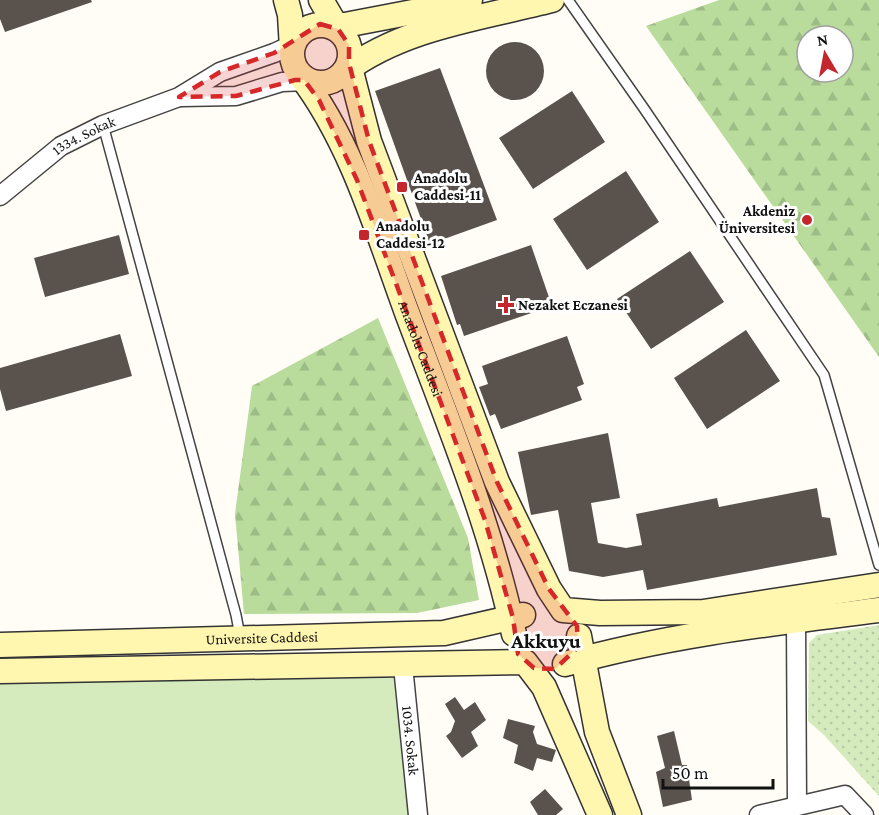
<svg xmlns="http://www.w3.org/2000/svg" width="879" height="815" font-family="'Crimson Pro',serif">
<style>
.grass{fill:#d5ebbd}
.forest{fill:url(#forest-firs);fill-rule:evenodd}
.park{fill:url(#park-dots)}
.building{fill:#5a524d}
.lines{fill:none;stroke-linecap:round;stroke-linejoin:round}
.lane-casing{stroke:#444;stroke-width:12}
.street-casing{stroke:#444;stroke-width:21}
.secondary-casing{stroke:#333;stroke-width:27}
.lane{stroke:#fff;stroke-width:9}
.street{stroke:#fff;stroke-width:18}
.secondary{stroke:#fff6b0;stroke-width:24}
.marked{fill:#d62828;fill-opacity:0.2;stroke:#d62828;stroke-width:4.5;stroke-dasharray:12 8;stroke-linejoin:round}
.poi-dot{fill:#c4262e;stroke:#fff;stroke-width:2}
.labels{text-anchor:middle;dominant-baseline:central;stroke-width:6;stroke-linejoin:round;paint-order:stroke}
.street-label{font-size:15px;fill:#111;stroke:#fff}
.poi-label{font-size:15px;font-weight:bold;fill:#111;stroke:#fff;text-anchor:start}
.district-label{font-size:21px;font-weight:bold;fill:#111;stroke:#fff}
</style>
<defs>
<pattern id="forest-firs" width="22" height="20" patternUnits="userSpaceOnUse" patternTransform="scale(1.5)"><rect width="22" height="20" fill="#b9dc9c"/><path d="M5 1l3.5 6h-7zM16 11l3.5 6h-7z" fill="#9ebc85"/></pattern>
<pattern id="park-dots" width="8" height="8" patternUnits="userSpaceOnUse" patternTransform="scale(1.5)"><rect width="8" height="8" fill="#d5ebbd"/><path d="M2 2h.1M6 6h.1" fill="none" stroke="#b6c8a1" stroke-width="1.8" stroke-linecap="round"/></pattern>
</defs>
<rect width="100%" height="100%" fill="#fffdf5"/>
<path class="grass" d="M403,666L419,815H0V671Z"/>
<path class="forest" d="M719,0H879V357L646,26ZM807,36H843V72H807Z
M378,318L468,538L479,600L417,613L244,614L235,514L252,386Z"/>
<path class="park" d="M879,625V796L824,735L808,721L809,643L817,635Z"/>
<path class="building" d="M0,0H91L92,2L5,32L0,19Z
M486 71a29 29 0 1 1 58 0a29 29 0 1 1-58 0Z
M440,68L497,220L430,244L375,91Z
M572,91L605,142L533,189L499,138Z
M626,171L659,222L587,270L553,219Z
M119,235L129,274L45,297L34,258Z
M531,245L552,306L464,336L460,324L457,325L441,276Z
M690,251L724,302L651,349L617,299Z
M746,330L780,381L707,429L674,378Z
M120,334L132,376L6,411L0,389V368Z
M567,336L584,384L577,387L582,400L501,429L495,414L490,416L479,387L488,384L482,366Z
M608,433L620,498L591,503L598,543L626,548L642,545L636,514L717,498L719,507L817,488L822,517L830,518L837,555L647,590L643,570L603,577L569,571L558,510L531,515L518,452Z
M455,697L464,710L475,702L486,720L471,732L478,746L462,758L446,736L451,732L455,721L445,704Z
M508,719L535,726L533,732L537,744L556,750L552,762L537,758L533,771L514,763L518,745L503,738Z
M674,731L682,765H687L692,800L663,807L656,772L665,768L657,736Z
M545,789L563,809L556,815H538L530,802Z"/>
<g class="lines">
<defs>
<path id="lane" d="M568,0L645,110L824,375L879,565
M103,125L236,615L240,636"/>
<g id="street">
<path d="M181,97L236,96L282,82L308,81"/>
<path id="s1" d="M0,196L61,146L103,125L179,97L220,72L274,53L285,48L295,39"/>
<path d="M796,620L797,806"/>
<path id="s2" d="M403,666L418,815"/>
<path d="M759,815L845,795L864,815"/>
</g>
<g id="secondary">
<path d="M286,0L290,15L292,48"/>
<path d="M321,0L338,29"/>
<circle cx="321" cy="54" r="29"/>
<path d="M329,25H345L455,4L470,0"/>
<path d="M349,64L369,141L497,482L549,589L563,610L600,613L703,612L879,585"/>
<path d="M344,72C403,27 482,18 552,0"/>
<path id="s3" d="M300,75C352,143 377,231 406,310C446,417 490,522 514,634"/>
<path d="M579,636L597,732L629,815"/>
<path id="s4" d="M0,645L444,633L523,615"/>
<path d="M565,664C667,635 774,623 879,610"/>
<path d="M0,671L525,662L544,687L600,815"/>
</g>
</defs>
<use href="#lane" class="lane-casing"/>
<use href="#street" class="street-casing"/>
<use href="#secondary" class="secondary-casing"/>
<use href="#lane" class="lane"/>
<use href="#street" class="street"/>
<use href="#secondary" class="secondary"/>
</g>
<path class="marked" d="M320,24L338,29L349,45V63L369,141L497,482L549,589L577,626L578,647L555,669L534,668L518,654L513,618L485,520L357,180L319,100L304,80H295L236,96L179,97L220,72L274,53Z"/>
<g class="poi-dot">
<rect x="396" y="181" width="12" height="12" rx="3"/>
<circle cx="807" cy="220" r="6"/>
<rect x="358" y="229" width="12" height="12" rx="3"/>
<path d="M503 296h6v6h6v6h-6v6h-6v-6h-6v-6h6z"/>
</g>
<g class="labels">
<g class="street-label">
<text stroke="none"><textPath href="#s1" startOffset="104">1334. Sokak</textPath></text>
<text stroke="none"><textPath href="#s3" startOffset="300">Anadolu Caddesi</textPath></text>
<text stroke="none"><textPath href="#s4" startOffset="262">Universite Caddesi</textPath></text>
<text stroke="none"><textPath href="#s2" startOffset="75">1034. Sokak</textPath></text>
</g>
<g class="poi-label">
<text x="414" y="178">Anadolu<tspan x="414" dy="17">Caddesi-11</tspan></text>
<text x="795" y="211" text-anchor="end">Akdeniz<tspan x="795" dy="17">Üniversitesi</tspan></text>
<text x="376" y="226">Anadolu<tspan x="376" dy="17">Caddesi-12</tspan></text>
<text x="518" y="305">Nezaket Eczanesi</text>
</g>
<g class="district-label">
<text x="546" y="641">Akkuyu</text>
</g>
</g>
<g transform="translate(825 54) rotate(350)"><circle r="28" fill="#ffffff" stroke="#a0a0a0" stroke-width="1.5"/>
<path d="M0-4.5L10 22L0 15L-10 22Z" fill="#c4262e"/>
<text y="-9" font-size="16" font-weight="bold" text-anchor="middle" fill="#111111">N</text>
</g>
<path d="M663 779v9h110v-9" fill="none" stroke="#111111" stroke-width="3"/>
<text x="672" y="779" font-size="18" fill="#111111" stroke="#ffffff" stroke-width="4.5" paint-order="stroke">50 m</text>
</svg>
